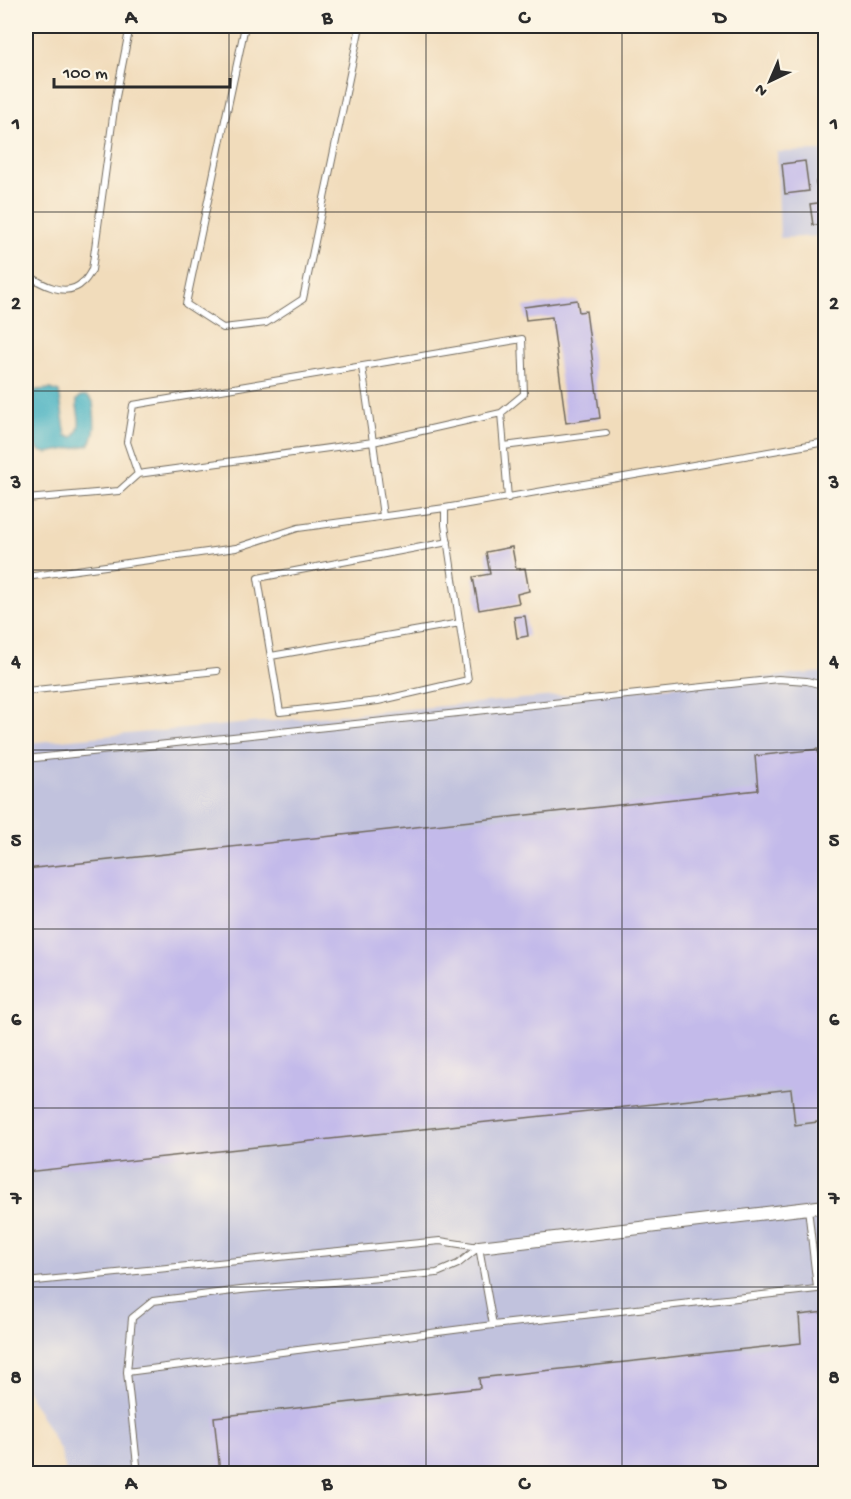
<svg xmlns="http://www.w3.org/2000/svg" width="851" height="1499" font-family="'Gochi Hand',sans-serif">
<style>
.industrial{fill:#c1c2dd}
.water{fill:#43b0c1;stroke:#376e76;stroke-width:1.5}
.lines{fill:none;stroke-linecap:round;stroke-linejoin:round}
.stream{stroke:#43b0c1;stroke-width:4}
.building{fill:#c3baea}
.service-casing{stroke:#70695d;stroke-width:8}
.minor-casing{stroke:#70695d;stroke-width:14}
.service{stroke:#fff;stroke-width:6}
.minor{stroke:#fff;stroke-width:12}
.grid{fill:none;stroke:#2b2b2b;stroke-width:1.5;stroke-opacity:0.55}
.neatline{fill:none;stroke:#2b2b2b;stroke-width:2}
.grid-label{font-size:20px;text-anchor:middle;font-weight:bold;fill:#2b2b2b}
</style>
<rect width="100%" height="100%" fill="#fcf5e5"/>
<filter id="ink" filterUnits="userSpaceOnUse"><feTurbulence type="fractalNoise" baseFrequency=".0167" numOctaves="2"/><feDisplacementMap in="SourceGraphic" scale="12" xChannelSelector="R" yChannelSelector="G"/><feConvolveMatrix kernelMatrix="1 2 1 2 8 2 1 2 1" color-interpolation-filters="sRGB"/></filter>
<filter id="wash" filterUnits="userSpaceOnUse"><feTurbulence type="fractalNoise" baseFrequency=".008" numOctaves="4" result="noise"/><feDisplacementMap in="SourceGraphic" scale="24" xChannelSelector="R" yChannelSelector="G"/><feGaussianBlur stdDeviation="1.35" result="paint"/><feColorMatrix in="noise" values="0 0 0 0 0 0 0 0 0 0 0 0 0 0 0 0 0 1.4 0 .05"/><feComposite in="paint" operator="in"/></filter>
<g filter="url(#wash)">
<rect width="100%" height="100%" fill="#f1dcbb"/>
<path class="industrial" d="M825,151V236L780,238L777,152Z
M825,672V1473H66L61,1452L26,1389V743Z"/>
<path class="water" d="M51,389L59,392L66,436L73,437C85,425 76,414 77,400L81,396H87L93,401C94,415 98,433 89,445L47,453L40,451L35,446L28,405L36,394L37,390Z"/>
<g class="lines">
<path class="stream" d="M26,383L36,394"/>
</g>
<g id="blocks">
<path class="building" d="M805,161L809,191L785,194L782,164Z
M825,202V224L813,225L810,204Z
M577,300L579,312L586,311L600,418L566,423L552,317L526,320L524,307Z
M512,547L516,569L525,568L529,591L517,594L519,603L479,610L473,577L490,574L486,552Z
M525,616L528,636L517,638L514,617Z
M818,749L823,788H820L825,843V1121L795,1125L791,1089L26,1172V869L758,790L755,756Z
M825,1312V1473H220L214,1417L480,1388L479,1378L801,1343L799,1315Z"/>
</g>
</g>
<g filter="url(#ink)">
<use href="#blocks" fill-opacity="0" stroke="#70695d" stroke-width="1.5"/>
<g class="lines">
<defs>
<path id="service" d="M245,26L186,304L223,328L266,323L303,299L360,26
M819,183H826
M26,273C40,284 67,299 83,282C87,279 89,274 92,270L115,102L130,26
M362,367L373,442L501,413L524,394L522,339L133,405L127,442L138,474L373,442L383,516
M501,413L508,498
M504,446L606,433
M26,499L119,491L138,474
M445,508V525L468,680L378,701L280,712L258,578L448,542
M26,577L236,548L298,528L445,508L826,442
M271,656L460,623
M26,691L217,671
M26,759L778,679L807,681L826,686
M808,1208L817,1288
M479,1247L493,1325
M26,1282L440,1241L479,1247
M127,1372L493,1325L826,1288
M138,1474L127,1372L132,1318L153,1301L241,1290L437,1273L458,1264L479,1247"/>
<path id="minor" d="M479,1247L826,1206"/>
</defs>
<use href="#service" class="service-casing"/>
<use href="#minor" class="minor-casing"/>
<use href="#service" class="service"/>
<use href="#minor" class="minor"/>
</g>
</g>
<path class="grid" d="M229,26V1474M426,26V1474M622,26V1474M26,212H826M26,391H826M26,570H826M26,750H826M26,929H826M26,1108H826M26,1287H826"/>
<rect width="851" height="1499" fill="none" stroke="#fcf5e5" stroke-width="66"/>
<g transform="translate(770 81) rotate(224)" stroke="#fcf5e5" stroke-width="4.5" paint-order="stroke">
<path d="M0-4.5L10 22L0 15L-10 22Z" fill="#2b2b2b"/>
<text y="-9" font-size="16" font-weight="bold" text-anchor="middle" fill="#2b2b2b">N</text>
</g>
<path d="M54 78v9h176v-9" fill="none" stroke="#2b2b2b" stroke-width="3"/>
<text x="63" y="78" font-size="18" fill="#2b2b2b" stroke="#fcf5e5" stroke-width="4.5" paint-order="stroke">100 m</text>
<rect x="33" y="33" width="785" height="1433" class="neatline"/>
<g class="grid-label">
<text x="131" y="23">A</text>
<text x="327" y="23">B</text>
<text x="524" y="23">C</text>
<text x="720" y="23">D</text>
<text x="16" y="129">1</text>
<text x="834" y="129">1</text>
<text x="16" y="309">2</text>
<text x="834" y="309">2</text>
<text x="16" y="488">3</text>
<text x="834" y="488">3</text>
<text x="16" y="667">4</text>
<text x="834" y="667">4</text>
<text x="16" y="846">5</text>
<text x="834" y="846">5</text>
<text x="16" y="1025">6</text>
<text x="834" y="1025">6</text>
<text x="16" y="1204">7</text>
<text x="834" y="1204">7</text>
<text x="16" y="1383">8</text>
<text x="834" y="1383">8</text>
<text x="131" y="1489">A</text>
<text x="327" y="1489">B</text>
<text x="524" y="1489">C</text>
<text x="720" y="1489">D</text>
</g>
</svg>
